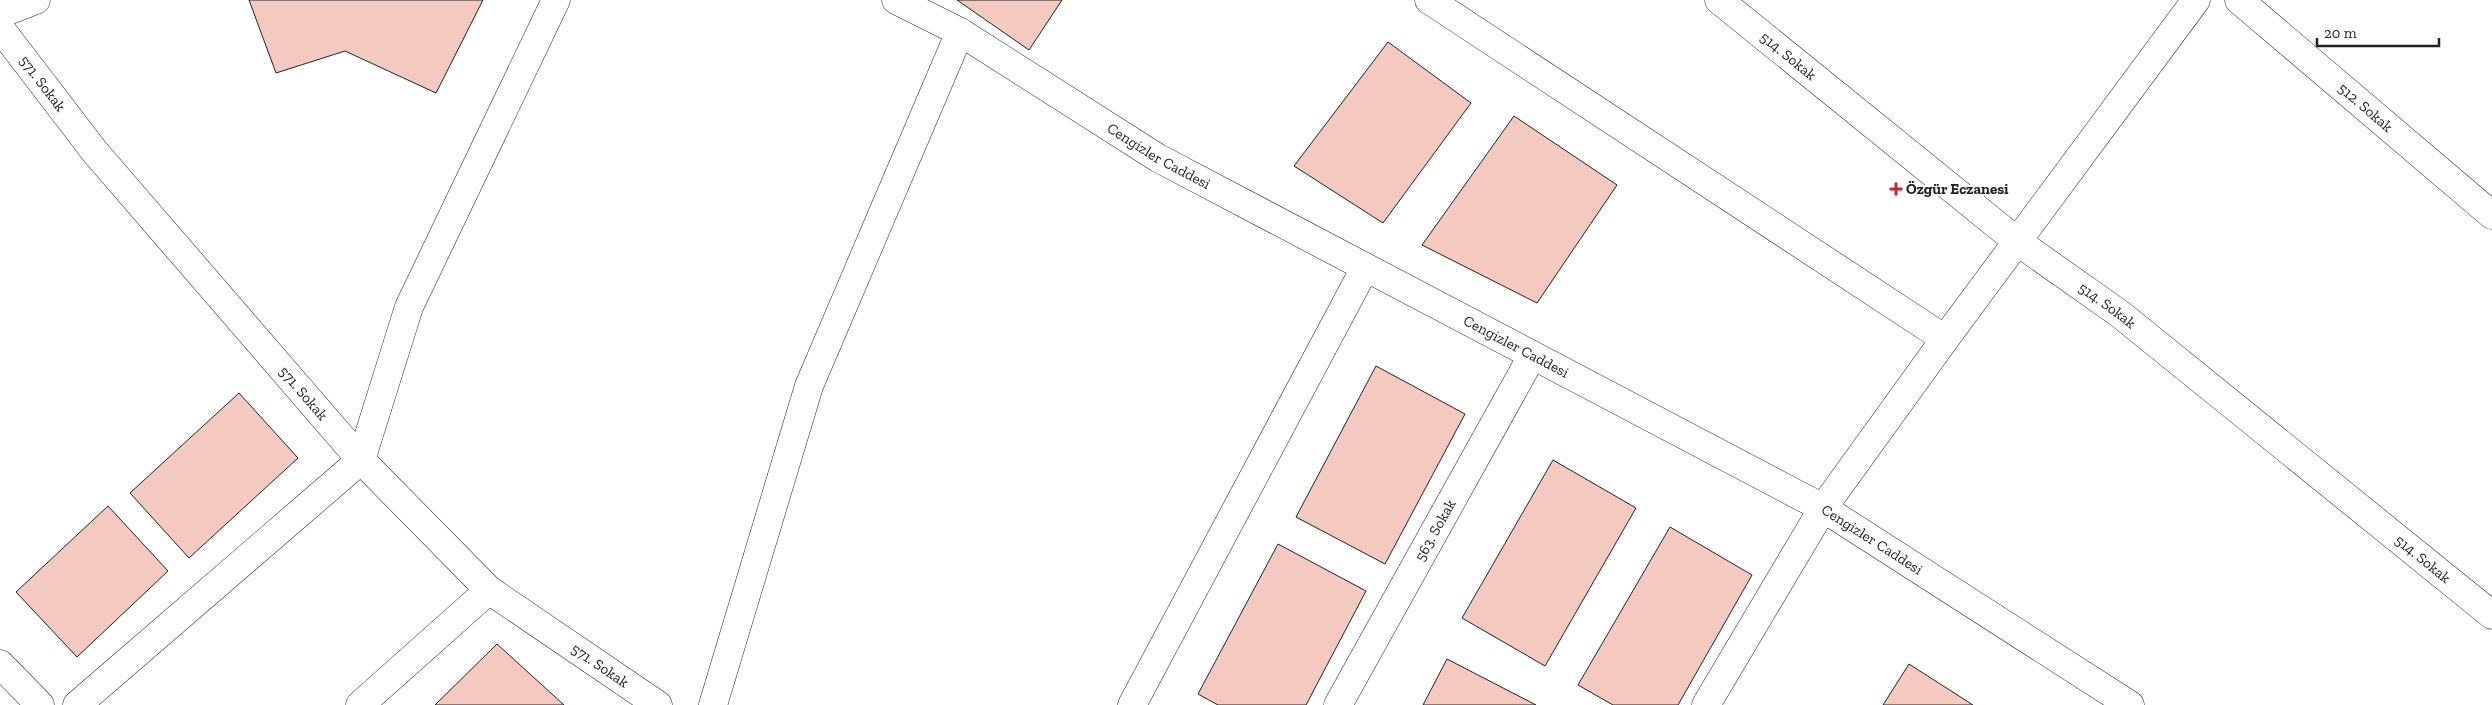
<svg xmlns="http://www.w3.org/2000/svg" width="2492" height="705" font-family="'Zilla Slab',serif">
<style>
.building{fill:#f3c9c0;stroke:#222}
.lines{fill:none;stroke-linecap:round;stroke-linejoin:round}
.minor-casing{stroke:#222;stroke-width:29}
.highway-casing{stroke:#222;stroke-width:29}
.minor{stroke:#fff;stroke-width:28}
.highway{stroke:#fff;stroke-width:28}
.poi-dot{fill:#c62828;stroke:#fff;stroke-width:2}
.labels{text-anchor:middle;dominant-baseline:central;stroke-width:4;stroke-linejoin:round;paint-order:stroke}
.street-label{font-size:15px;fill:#222;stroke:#fff}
.poi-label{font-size:15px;font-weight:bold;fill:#222;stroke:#fff;text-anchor:start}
</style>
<rect width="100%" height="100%" fill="#fff"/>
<path class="building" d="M249,0H483L436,93L345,51L276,73Z
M957,0H1062L1029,50Z
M1388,42L1471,103L1383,223L1294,166Z
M1514,116L1617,185L1537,303L1422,245Z
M1376,366L1465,414L1385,564L1296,517Z
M239,393L298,458L189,558L130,493Z
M1553,460L1636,508L1545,666L1462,618Z
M108,506L168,571L77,657L16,592Z
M1670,527L1752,575L1678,705H1613L1578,685Z
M1278,544L1366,591L1306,705H1218L1198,694Z
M497,644L564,705H435Z
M1447,659L1536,705H1423Z
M1909,664L1973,705H1883Z"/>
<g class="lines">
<defs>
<g id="minor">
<path id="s1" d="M896,0L960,32L1158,158L1823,508L2130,705"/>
<path d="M1429,0L1945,339"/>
<path id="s2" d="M1719,0L2018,242L2120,314L2492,615"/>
<path id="s3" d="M2239,0L2492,215"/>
<path id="s4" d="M0,28L95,152L361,460L489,590L658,705"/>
<path d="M0,664L40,705"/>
<path d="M77,705L361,460L409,307L556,0"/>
<path d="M360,705L489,590"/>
<path d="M713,705L809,386L960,32"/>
<path d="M1132,705L1365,268"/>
<path id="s5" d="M1338,705L1532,356"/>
<path d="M1706,705L1823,508L1945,339L2196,0"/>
</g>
<path id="highway" d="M0,14L36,0"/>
</defs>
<use href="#minor" class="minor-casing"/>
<use href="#highway" class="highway-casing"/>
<use href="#minor" class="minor"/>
<use href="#highway" class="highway"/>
</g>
<path class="poi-dot" d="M1893.5 181.5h5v5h5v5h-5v5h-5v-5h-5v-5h5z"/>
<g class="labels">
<g class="street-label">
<text stroke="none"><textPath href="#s2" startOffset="89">514. Sokak</textPath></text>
<text stroke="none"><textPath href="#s4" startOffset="70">571. Sokak</textPath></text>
<text stroke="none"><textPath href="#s3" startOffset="166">512. Sokak</textPath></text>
<text stroke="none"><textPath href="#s1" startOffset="306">Cengizler Caddesi</textPath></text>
<text stroke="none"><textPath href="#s2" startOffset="494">514. Sokak</textPath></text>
<text stroke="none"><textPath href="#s1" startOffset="711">Cengizler Caddesi</textPath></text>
<text stroke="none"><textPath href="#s4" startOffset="475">571. Sokak</textPath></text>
<text stroke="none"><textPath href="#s5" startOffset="200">563. Sokak</textPath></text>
<text stroke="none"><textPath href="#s1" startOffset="1116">Cengizler Caddesi</textPath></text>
<text stroke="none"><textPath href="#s2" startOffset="899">514. Sokak</textPath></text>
<text stroke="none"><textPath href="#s4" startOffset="880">571. Sokak</textPath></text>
</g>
<g class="poi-label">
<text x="1906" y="189">Özgür Eczanesi</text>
</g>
</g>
<path d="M2317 38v8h122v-8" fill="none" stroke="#222222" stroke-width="2.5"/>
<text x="2324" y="38" font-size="15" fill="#222222" stroke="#ffffff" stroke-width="4" paint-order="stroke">20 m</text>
</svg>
